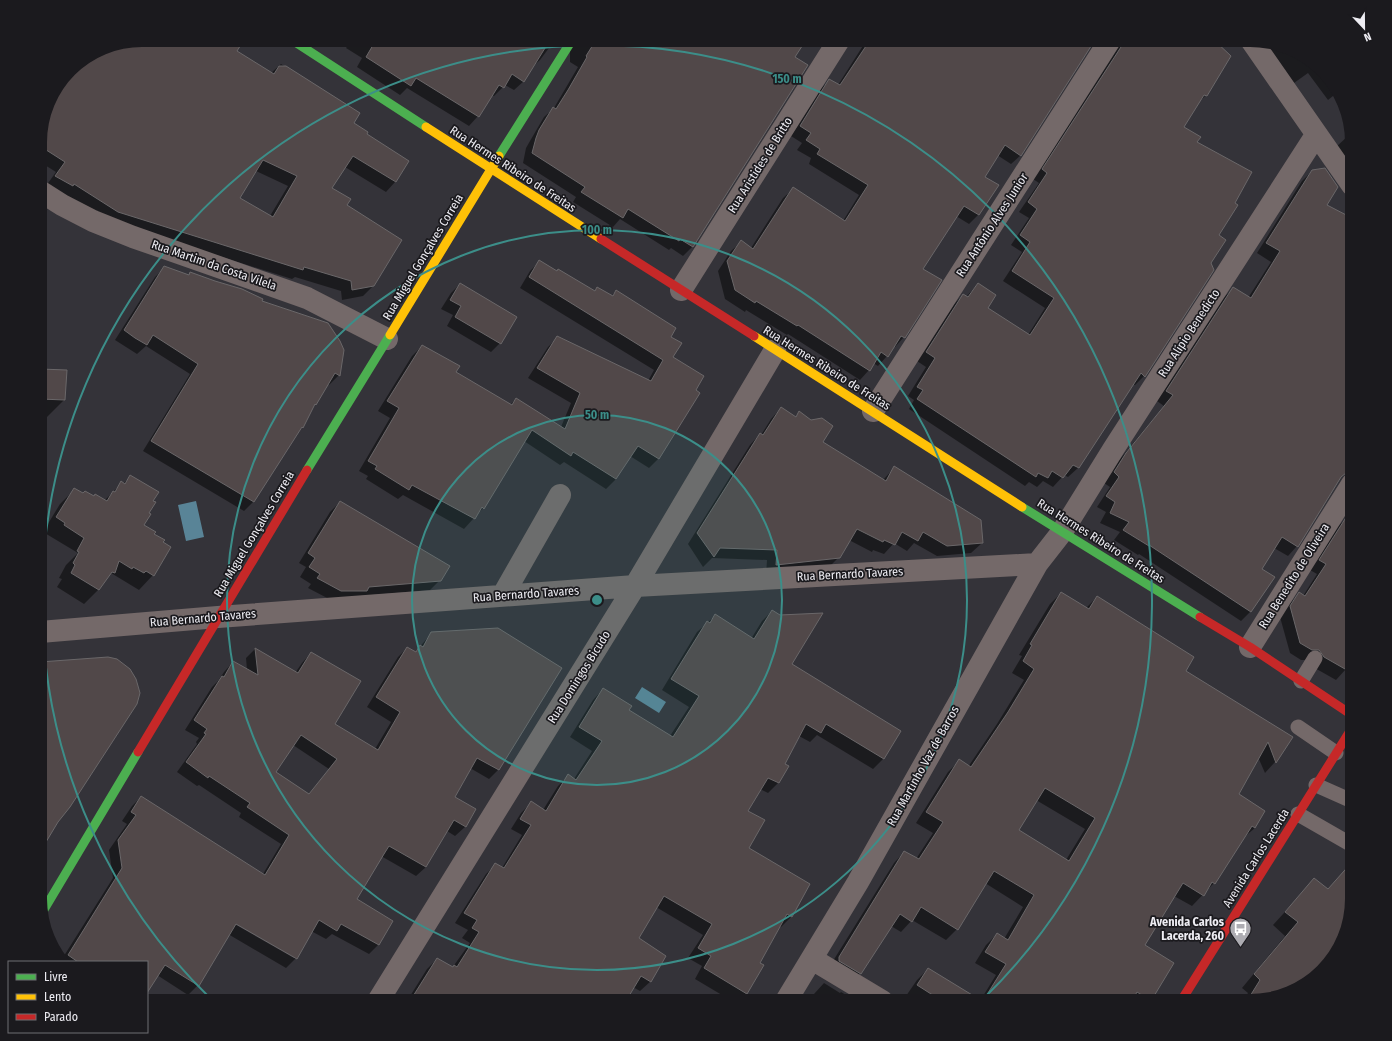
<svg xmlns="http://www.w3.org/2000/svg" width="1392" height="1041" font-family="'Fira Sans Condensed',sans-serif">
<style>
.water{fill:#598497}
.shadow{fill:#0007;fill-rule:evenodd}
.building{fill:#514849;stroke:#6a6769;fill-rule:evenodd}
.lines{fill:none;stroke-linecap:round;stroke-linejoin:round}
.lane{stroke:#746969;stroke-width:15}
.street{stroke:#746969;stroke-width:22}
.fast{stroke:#4caf50;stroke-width:9}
.slow{stroke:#ffc107;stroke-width:9}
.jam{stroke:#c62828;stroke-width:9}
.ring{fill:none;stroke:#3c8e89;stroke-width:2}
.labels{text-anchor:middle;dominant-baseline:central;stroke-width:3.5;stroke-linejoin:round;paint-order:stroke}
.street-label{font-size:12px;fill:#eeedf3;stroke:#1b1a1e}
.poi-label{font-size:12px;font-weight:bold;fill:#eeedf3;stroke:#1b1a1e;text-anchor:end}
.centre{fill:#3c8e89;stroke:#1b1a1e;stroke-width:2}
.ring-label{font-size:12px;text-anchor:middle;font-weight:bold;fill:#3c8e89;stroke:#1b1a1e;stroke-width:3.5;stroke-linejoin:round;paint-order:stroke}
</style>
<rect width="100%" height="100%" fill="#343339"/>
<path class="water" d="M196,501L204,537L186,541L178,505Z
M642,687L666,702L659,713L635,698Z"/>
<path class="shadow" d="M142,40H213L271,73L281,64L359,114L353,123L365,134L408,162L395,182L386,192L345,167L331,188L345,206L373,286L363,296L342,300L341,291L295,277L292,279L108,221L46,186L56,172L40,162V135L51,97L74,65L103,48ZM256,171L288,186L270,216L239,198Z
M343,40H555L540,60L531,68L524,81L514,90L505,85L494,96L492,95L478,116L469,126L407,88L400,95L357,67L362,58L346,48L349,44Z
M570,40H805L794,57L693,246L683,256L671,248L669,250L620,219L613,227L573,202L576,197L523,163L526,148L530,141L544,117L554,108L578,67L570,62Z
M864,40H1094L1021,155L1011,164L997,155L983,177L979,214L969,224L956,216L922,269L904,337L895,347L894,346L887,356L878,366L873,363L869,370L860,380L788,334L787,335L746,310L745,312L725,299L718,271L731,251L741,242L751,248L783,198L793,189L843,221L859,195L809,164L811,158L797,150L802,143L791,136L820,89L830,80L838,85L866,41Z
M1108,40H1213L1206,95L1198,103L1183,127L1196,143L1217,236L1144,376L1135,385L1133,384L1078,468L1068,477L1064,475L1053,487L1043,481L1037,487L1029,482L1025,486L909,409L914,400L908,396L926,367L917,361L954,304L963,295L966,297L978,284L987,309L1028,335L1045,308L1003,281L1022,252L1011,245L1029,218L1019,212L1039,183L1033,179Z
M1264,42L1283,45L1312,61L1338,92L1328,100L1308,73L1294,83Z
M1350,134L1352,141V173L1335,148Z
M1312,171L1326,206L1297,546L1288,556L1274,548L1261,569L1251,611L1241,621L1139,554L1138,555L1114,540L1120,532L1100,523L1106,512L1097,507L1110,487L1104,483L1116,464L1164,406L1157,401L1223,298L1233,289L1248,298L1271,262L1257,253L1302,181Z
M539,262L594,291L597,288L611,296L616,292L669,337L671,357L659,458L649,468L630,456L616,479L606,489L564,462L560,465L524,441L483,508L464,529L403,495L398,499L366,479L368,476L359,471L390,418L378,411L412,356L422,346L455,372L510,405L516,399L561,427L571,403L528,378L548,347L558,337L648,381L654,370L520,288L530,271Z
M165,267L261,301L339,375L329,385L328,383L312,407L303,427L298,431L254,501L244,511L143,451L190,374L146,346L137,354L115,340L155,277Z
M460,284L500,343L491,352L447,326L453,315L441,309L451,293Z
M40,370L64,400L46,418L44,452L40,455Z
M781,408L795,417L799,413L822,442L883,480L895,467L982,543L971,553L937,556L914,543L907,551L894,543L884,554L873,550L872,552L849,540L839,557L828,568L766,575L767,560L712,558L703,567L688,544L750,445L760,434L761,435L771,419Z
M130,477L152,501L143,525L153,534V575L139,590L111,573L99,589L84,604L57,587L62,579L59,578L66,565L78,553L43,532L60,504L75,489L83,494L104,501L122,483L123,484Z
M340,502L440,580L430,590L360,596L331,600L308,588L311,584L300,577L306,567L299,563L330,512Z
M1347,518L1346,669L1336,680L1313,667L1309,660H1301L1290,653L1280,617L1289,604L1299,594L1303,596L1317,574L1310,570L1336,528Z
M1061,593L1086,608L1097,597L1185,671L1292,738L1275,762L1265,773L1258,757L1237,794L1255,828L1243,838L1214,883L1192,906L1174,896L1143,945L1149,1001H914L906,996L917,980L928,969L980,1001L996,975L975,963L986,945L997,934L1004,939L1023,907L985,883L957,929L946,940L912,920L901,932L891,926L860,973L849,984L828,969L894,863L904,852L916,859L933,833L916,823L948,772L959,761L968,767L997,724L1024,680L1012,673L1022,656L1019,655L1050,604ZM1036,800L1085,829L1066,860L1018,830Z
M772,611L790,664L900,731L883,759L873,769L817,735L810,742L799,736L784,764L787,766L778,783L768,793L760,789L747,812L748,849L809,884L791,917L781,927L779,926L758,963L746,993L738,1001H732L695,979L702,966L688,958L703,935L656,907L638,939L651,981L640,991L633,987L625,1001H407L427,969L437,959L452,968L470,943L462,938L468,930L455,923L486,874L496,864L502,868L522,835L511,829L521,813L531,803L543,810L558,786L568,776L574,779L592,751L570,737L593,700L603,689L628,710L670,736L689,707L662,690L697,632L715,616L751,639L762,621Z
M432,633L560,668L498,770L489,779L470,768L453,797L475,810L465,827L455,836L447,831L426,867L416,876L381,856L356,900L392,921L378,945L369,954L332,934L326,939L311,931L296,958L286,968L228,934L198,985L188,995L157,975L147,991V962H65L62,959L113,878L109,850L127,824L122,821L132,806L141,797L263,874L281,844L239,817L241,813L199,785L197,786L177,772L197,744L196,742L199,738L185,730L212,687L218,681L224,672L233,662L247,670L246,658L255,649L295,673L302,663L311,653L334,724L375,749L391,722L367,707L398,657L407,648L415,652ZM293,745L329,769L308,795L274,773ZM232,921L294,956V958L231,922Z
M1347,869V932L1331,961L1295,991L1250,1001H1243L1248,993L1242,988L1285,936L1273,925L1314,880L1327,890Z
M824,983L840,993L841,992L846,995L845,997L850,1000L849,1001H809L814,994Z"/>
<path class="building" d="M142,40H244L237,51L274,74L279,66H286L360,113L354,123L368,132L367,134L409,161L396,182L353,156L332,188L351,199L347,205L402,240L374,286L352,290L351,281L304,267L303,270L118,212L74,184L73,186L55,176L65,162L40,146V135L51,97L74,65L103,48ZM263,160L297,176L273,217L240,198Z
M376,40H550L524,82L512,74L504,88L499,85L479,117L416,78L411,86L366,57Z
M596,40H806L795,57L808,65L693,247L680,239L679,241L628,209L623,218L581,192L585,187L532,153L536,138L539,130L553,107L556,109L568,90L587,57L586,56Z
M870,40H1095L1021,156L1005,145L985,177L999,185L979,215L964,206L923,269L942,280L905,338L901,336L888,357L881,352L870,371L798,325L797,326L756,301L755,303L735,290L727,261L741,240L753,249L793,187L845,221L868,185L817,154L820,149L806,140L811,133L800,126L829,79L840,85Z
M1122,40H1214L1231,56L1207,96L1204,95L1184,127L1201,137L1197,142L1252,172L1235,203L1238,205L1219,235L1226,240L1211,263L1214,270L1145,377L1141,373L1079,468L1073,465L1063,478L1052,471L1048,478L1038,473L1036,477L917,399L923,390L917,387L935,358L926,352L963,294L968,297L978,283L996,295L988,308L1030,335L1054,298L1012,271L1030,242L1020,235L1037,209L1028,202L1047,173L1042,169L1121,47Z
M1325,168L1338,187L1327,205L1352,218V472L1346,473L1341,477L1298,547L1282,537L1262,569L1275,577L1251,612L1149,545V546L1123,530L1129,522L1110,513L1115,502L1106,496L1119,477L1114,472L1126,453L1173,395L1166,391L1233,287L1251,298L1280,251L1266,243L1312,170Z
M539,260L557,271L558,269L595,291L597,287L613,296L616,290L676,328L671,337L682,343L673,357L704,376L696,390L700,393L659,459L638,446L616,479L573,452L571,456L532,430L484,509L482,507L475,519L412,485L409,490L375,469L377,466L368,461L399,408L387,401L422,345L460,366L456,372L512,405L516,398L565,429L580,393L537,368L557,336L651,381L663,360L529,277Z
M164,266L189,275L190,272L215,281L242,289L263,299L262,301L328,323L340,341L344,350L340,376L335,373L316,405L315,404L303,428L302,427L254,502L151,441L198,364L153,335L147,345L135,338L124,330Z
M460,283L517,317L501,344L455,317L461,306L450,300Z
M40,369L67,370L65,400L40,399Z
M781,407L796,417L799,411L811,420L822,418L833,426L823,442L886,481L894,466L981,520L983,543L947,546L923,532L918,541L902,532L895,545L884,540L883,542L857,529L840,558L776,565L777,550L720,548L714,557L697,533L760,433L763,435Z
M130,475L159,492L153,501L156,502L149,513L151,514L144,525L156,532L154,534L165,540L163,542L171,547L154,576L146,571L144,573L133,567L132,569L119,561L115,573L112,572L99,590L71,573L75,565L73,563L79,552L77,551L84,538L64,525L65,523L56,517L74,488L83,493L85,491L94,496L95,494L107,501L113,491L115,492L121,481L125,484Z
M340,501L450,566L441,581L369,587L367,591H341L317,578L320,574L309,567L315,558L308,553Z
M1352,508V673L1324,657L1319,650H1312L1300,643L1290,606L1299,592L1305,596L1326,564L1319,560Z
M1061,592L1089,609L1097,596L1194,657L1186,671L1293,737L1276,763L1268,742L1239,794L1265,811L1255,828L1252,826L1215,884L1212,882L1204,896L1183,883L1145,945L1174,963L1151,1001L1137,992L1132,1001H983L1006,964L985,952L997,933L1008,940L1034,895L994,871L958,930L921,907L912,922L900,914L861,974L839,961V957L904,851L919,859L943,822L926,812L959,759L971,767L1008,712L1034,669L1023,661L1032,645L1030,644ZM1045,788L1095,818L1069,861L1019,830Z
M772,610L780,615L823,613L792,664L901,731L884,759L826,724L821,733L806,724L785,764L789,766L779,783L768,778L748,811L765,820L749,848L810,884L792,917L787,914L760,963L764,965L747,994L704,968L711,956L698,948L712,924L664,896L639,938L666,956L651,982L641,976L626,1001H410L437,958L453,967L454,965L457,967L479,932L472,928L477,920L464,913L495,863L504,868L531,825L520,819L531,801L546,811L568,774L576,780L602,741L579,727L603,688L632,706L629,710L673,737L699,696L671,679L707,621L710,623L715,614L754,639Z
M498,628L562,668L499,770L477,758L455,797L476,809L466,827L454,820L426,867L389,846L384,854L357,899L393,921L379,945L341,924L337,931L319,920L297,959L236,924L199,986L165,965L147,993V962H78L68,955L122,868L118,840L136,815L131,812L141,796L265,875L289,835L247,807L250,803L209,776L208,778L186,762L206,734L204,733L207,729L194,720L222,676L224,677L233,661L258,675L255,648L298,673L311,652L361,681L335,724L378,750L400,712L376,697L407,647L416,652L420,645L423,647L431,632ZM301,735L337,759L309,794L276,772Z
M108,657L117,659L130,669L136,679L140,693L137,704L70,807L58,822L40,852V662Z
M1352,862V900L1347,932L1331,961L1295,991L1247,1001L1260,980L1254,974L1298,922L1285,912L1314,878L1328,889Z
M928,968L982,1001H942L917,985Z"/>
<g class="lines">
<path class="lane" d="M1301,681L1315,658
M1298,727L1336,753
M1316,785L1352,801
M1298,814L1352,845"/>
<path class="street" d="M1251,40L1352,185
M40,191L62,205L93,221L133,237L307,298L387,339
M681,290L839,40
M873,411L1110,40
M503,595L560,495
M40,632L218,617L635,586L1037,564
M1250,647L1352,484
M812,959L882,1001
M378,1001L635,586L775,350
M786,1001L858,882L1037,564L1062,532L1114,448L1316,135"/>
<path class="fast" d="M292,40L426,127
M499,156L572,40
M307,470L390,335
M1022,507L1200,617
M42,913L138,752"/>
<path class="slow" d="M426,127L601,239
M390,335L499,156
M754,336L1022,507"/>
<path class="jam" d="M601,239L754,336
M1200,617L1250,647L1352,715
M138,752L307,470
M1181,1001L1352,728"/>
</g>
<circle cx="597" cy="600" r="185" fill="#3c8e89" fill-opacity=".12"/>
<g class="ring">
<circle cx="597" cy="600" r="185"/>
<circle cx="597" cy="600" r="370"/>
<path d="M211 999A555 555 0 1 1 983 999"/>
</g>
<defs>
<symbol id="bus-pin" viewBox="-11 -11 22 30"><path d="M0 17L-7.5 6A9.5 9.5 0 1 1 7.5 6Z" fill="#adacb2" stroke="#1b1a1e"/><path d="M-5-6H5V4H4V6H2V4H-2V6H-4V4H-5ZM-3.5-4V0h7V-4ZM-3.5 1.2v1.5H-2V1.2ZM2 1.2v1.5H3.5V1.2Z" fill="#fff"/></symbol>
</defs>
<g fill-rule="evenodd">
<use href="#bus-pin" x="1228" y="916" width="25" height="34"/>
</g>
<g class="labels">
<g class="street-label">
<text transform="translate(760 165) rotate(-58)">Rua Aristides de Britto</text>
<text transform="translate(513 169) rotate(33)">Rua Hermes Ribeiro de Freitas</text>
<text transform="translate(992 225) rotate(-57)">Rua Antônio Alves Junior</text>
<text transform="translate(423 257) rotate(-59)">Rua Miguel Gonçalves Correia</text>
<text transform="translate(214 265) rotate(19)">Rua Martim da Costa Vilela</text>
<text transform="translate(1189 333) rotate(-57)">Rua Alípio Benedicto</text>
<text transform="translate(827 368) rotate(32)">Rua Hermes Ribeiro de Freitas</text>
<text transform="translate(254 534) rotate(-59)">Rua Miguel Gonçalves Correia</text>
<text transform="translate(1101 541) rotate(32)">Rua Hermes Ribeiro de Freitas</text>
<text transform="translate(850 574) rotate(-3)">Rua Bernardo Tavares</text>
<text transform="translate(1294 576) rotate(-58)">Rua Benedito de Oliveira</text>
<text transform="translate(526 594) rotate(-4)">Rua Bernardo Tavares</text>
<text transform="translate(203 618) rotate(-5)">Rua Bernardo Tavares</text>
<text transform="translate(579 677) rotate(-58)">Rua Domingos Bicudo</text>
<text transform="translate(923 766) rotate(-61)">Rua Martinho Vaz de Barros</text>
<text transform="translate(1256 858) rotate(-58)">Avenida Carlos Lacerda</text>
</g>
<g class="poi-label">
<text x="1224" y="922">Avenida Carlos<tspan x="1224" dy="14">Lacerda, 260</tspan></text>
</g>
</g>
<path d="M0 0H1392V1041H0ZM142 47H1250A95 95 0 0 1 1345 142V899A95 95 0 0 1 1250 994H142A95 95 0 0 1 47 899V142A95 95 0 0 1 142 47Z" fill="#1b1a1e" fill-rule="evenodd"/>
<circle cx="597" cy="600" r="6" class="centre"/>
<g class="ring-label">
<text x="787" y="83">150 m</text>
<text x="597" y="234">100 m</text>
<text x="597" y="419">50 m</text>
</g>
<rect x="8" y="961" width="140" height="72" fill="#1b1a1e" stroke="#6f6e73"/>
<rect x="16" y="974" width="20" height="6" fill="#4caf50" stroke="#6f6e73"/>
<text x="44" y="981" font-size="12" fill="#eeedf3">Livre</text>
<rect x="16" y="994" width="20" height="6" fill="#ffc107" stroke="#6f6e73"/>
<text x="44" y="1001" font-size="12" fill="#eeedf3">Lento</text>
<rect x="16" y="1014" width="20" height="6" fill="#c62828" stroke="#6f6e73"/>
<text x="44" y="1021" font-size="12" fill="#eeedf3">Parado</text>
<g transform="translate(1364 28) rotate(158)" stroke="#1b1a1e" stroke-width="3" paint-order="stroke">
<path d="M0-3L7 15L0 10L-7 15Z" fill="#eeedf3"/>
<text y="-6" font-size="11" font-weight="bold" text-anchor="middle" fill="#eeedf3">N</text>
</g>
</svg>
